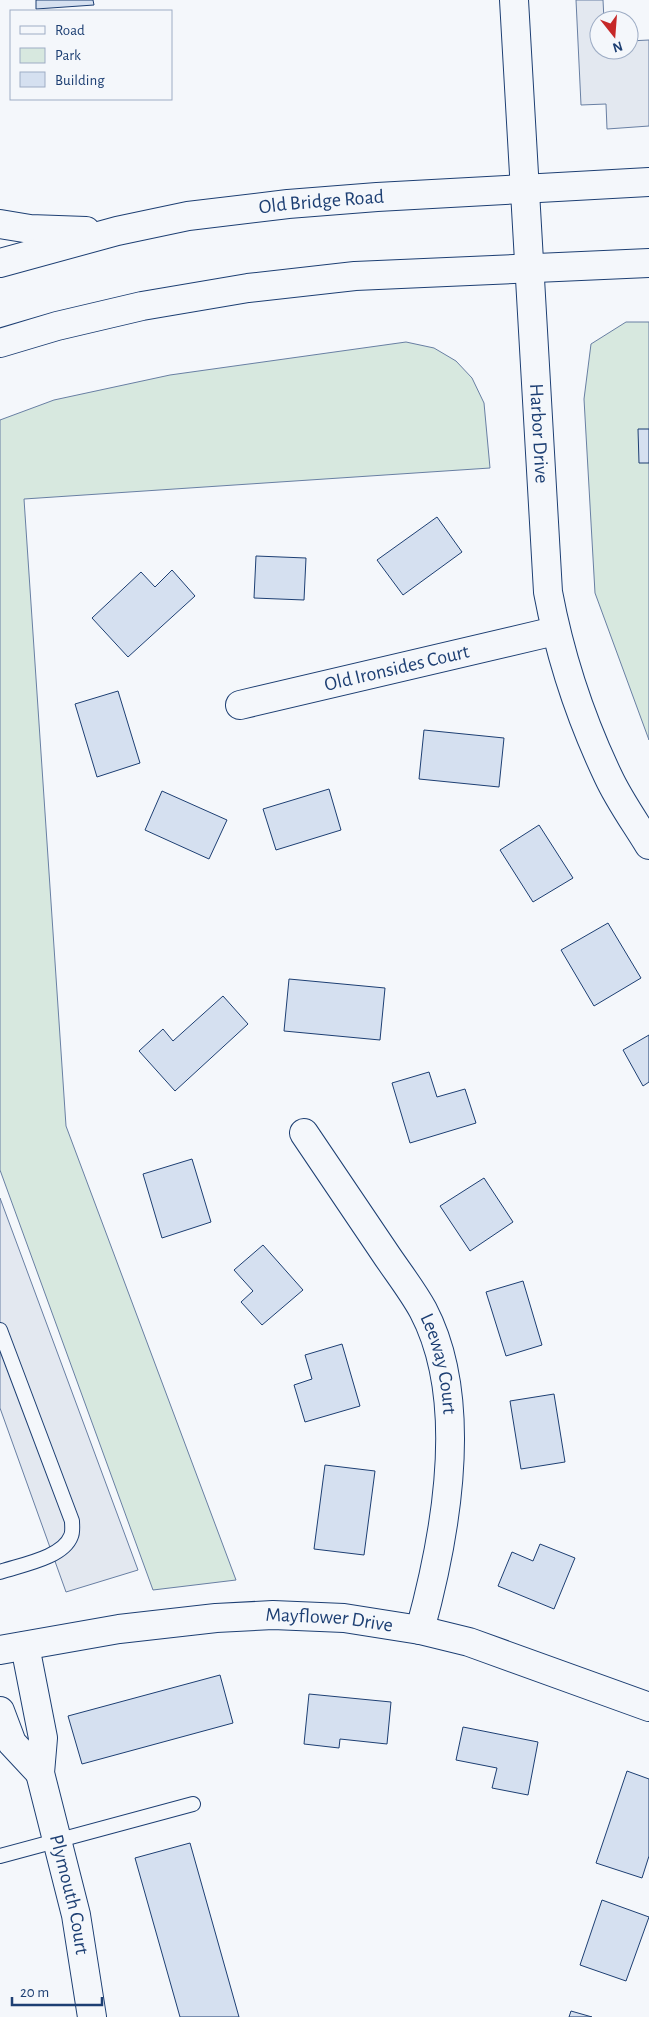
<svg xmlns="http://www.w3.org/2000/svg" width="649" height="2017" font-family="'Alegreya Sans',sans-serif">
<style>
.green{fill:#d7e8df;stroke:#687fa3}
.parking{fill:#e3e8f0;stroke:#687fa3}
.building{fill:#d5e0f0;stroke:#1d3f73}
.lines{fill:none;stroke-linecap:round;stroke-linejoin:round}
.service-casing{stroke:#1d3f73;stroke-width:16}
.minor-casing{stroke:#1d3f73;stroke-width:30}
.primary-casing{stroke:#1d3f73;stroke-width:30}
.service{stroke:#f4f7fb;stroke-width:14}
.minor{stroke:#f4f7fb;stroke-width:28}
.primary{stroke:#f4f7fb;stroke-width:28}
.labels{text-anchor:middle;dominant-baseline:central;stroke-width:4;stroke-linejoin:round;paint-order:stroke}
.street-label{font-size:20px;fill:#1d3f73;stroke:#f4f7fb}
</style>
<rect width="100%" height="100%" fill="#f4f7fb"/>
<path class="green" d="M626,322H649V740L595,593L584,399L591,344Z
M406,342L434,348L456,361L472,378L484,403L490,468L24,499L66,1126L236,1580L153,1590L0,1170V420L54,400L170,375Z"/>
<path class="parking" d="M576,0H603L604,20H599V50H629V41L649,40V126L607,129L606,104L581,105Z
M0,1198L138,1570L66,1592L0,1408Z"/>
<path class="building" d="M36,0H93L94,5L36,9Z
M638,429H649V463H639Z
M437,517L462,552L403,595L377,560Z
M256,556L306,558L304,600L254,598Z
M172,570L195,596L128,657L92,618L141,572L155,587Z
M118,691L140,763L97,777L75,704Z
M424,730L504,738L499,787L419,779Z
M329,789L341,830L276,850L263,809Z
M162,791L227,820L209,859L145,830Z
M539,825L573,878L533,902L500,850Z
M608,923L641,978L594,1006L561,950Z
M289,979L385,988L380,1040L284,1031Z
M223,996L248,1024L175,1091L139,1051L163,1029L173,1041Z
M649,1035V1082L643,1086L623,1050Z
M429,1072L437,1097L465,1089L476,1123L410,1143L392,1083Z
M192,1159L211,1222L162,1238L143,1174Z
M484,1178L513,1222L470,1251L440,1206Z
M263,1245L303,1290L262,1325L241,1302L253,1291L234,1270Z
M523,1281L542,1345L506,1356L486,1292Z
M342,1344L360,1406L305,1422L294,1385L312,1379L305,1355Z
M554,1394L565,1462L521,1469L510,1401Z
M325,1465L375,1471L364,1555L314,1549Z
M540,1544L575,1558L554,1609L498,1586L512,1552L533,1561Z
M220,1675L233,1723L82,1764L68,1716Z
M309,1694L391,1702L387,1744L340,1739L339,1748L304,1744Z
M463,1727L538,1742L528,1795L492,1788L497,1768L456,1760Z
M627,1771L649,1779V1856L642,1878L596,1863Z
M190,1843L239,2017H180L135,1858Z
M602,1900L649,1917L626,1981L580,1965Z
M571,2011L592,2017H569Z"/>
<g class="lines">
<defs>
<path id="service" d="M0,1330L72,1521C72,1525 73,1532 71,1536C63,1558 20,1565 0,1572
M0,1856L193,1804"/>
<g id="minor">
<path id="s1" d="M514,0L548,592C560,656 580,717 608,776C619,800 635,822 649,845"/>
<path id="s2" d="M240,705L555,631"/>
<path id="s3" d="M304,1133C331,1173 358,1213 385,1253C397,1271 412,1290 423,1310C471,1401 446,1535 420,1630"/>
<path id="s4" d="M25,1646L43,1738L40,1773L76,1915L92,2017"/>
<path id="s5" d="M0,1650L119,1629L216,1618L273,1615L344,1618L420,1630L469,1642L649,1707"/>
<path d="M0,1711L12,1743L40,1773"/>
</g>
<g id="primary">
<path d="M0,224L30,229L86,231"/>
<path id="s6" d="M0,263L117,231L188,216L288,204L377,197L649,182"/>
<path d="M0,343L57,326L142,306L248,288L355,276L649,263"/>
</g>
</defs>
<use href="#service" class="service-casing"/>
<use href="#minor" class="minor-casing"/>
<use href="#primary" class="primary-casing"/>
<use href="#service" class="service"/>
<use href="#minor" class="minor"/>
<use href="#primary" class="primary"/>
</g>
<g class="labels">
<g class="street-label">
<text stroke="none"><textPath href="#s6" startOffset="328">Old Bridge Road</textPath></text>
<text stroke="none"><textPath href="#s1" startOffset="434">Harbor Drive</textPath></text>
<text stroke="none"><textPath href="#s2" startOffset="161">Old Ironsides Court</textPath></text>
<text stroke="none"><textPath href="#s3" startOffset="270">Leeway Court</textPath></text>
<text stroke="none"><textPath href="#s5" startOffset="332">Mayflower Drive</textPath></text>
<text stroke="none"><textPath href="#s4" startOffset="254">Plymouth Court</textPath></text>
</g>
</g>
<rect x="10" y="10" width="162" height="90" fill="#f4f7fb" stroke="#9eadc5"/>
<rect x="20" y="26" width="25" height="8" fill="#f4f7fb" stroke="#9eadc5"/>
<text x="55" y="35" font-size="15" fill="#1d3f73">Road</text>
<rect x="20" y="48" width="25" height="15" fill="#d7e8df" stroke="#9eadc5"/>
<text x="55" y="60" font-size="15" fill="#1d3f73">Park</text>
<rect x="20" y="72" width="25" height="15" fill="#d5e0f0" stroke="#9eadc5"/>
<text x="55" y="85" font-size="15" fill="#1d3f73">Building</text>
<g transform="translate(614 35) rotate(163)"><circle r="24" fill="#f4f7fb" stroke="#9eadc5"/>
<path d="M0-4L9 19L0 12L-9 19Z" fill="#c62828"/>
<text y="-8" font-size="14" font-weight="bold" text-anchor="middle" fill="#1d3f73">N</text>
</g>
<path d="M12 1997v8h90v-8" fill="none" stroke="#1d3f73" stroke-width="2.5"/>
<text x="20" y="1997" font-size="15" fill="#1d3f73" stroke="#f4f7fb" stroke-width="4" paint-order="stroke">20 m</text>
</svg>
